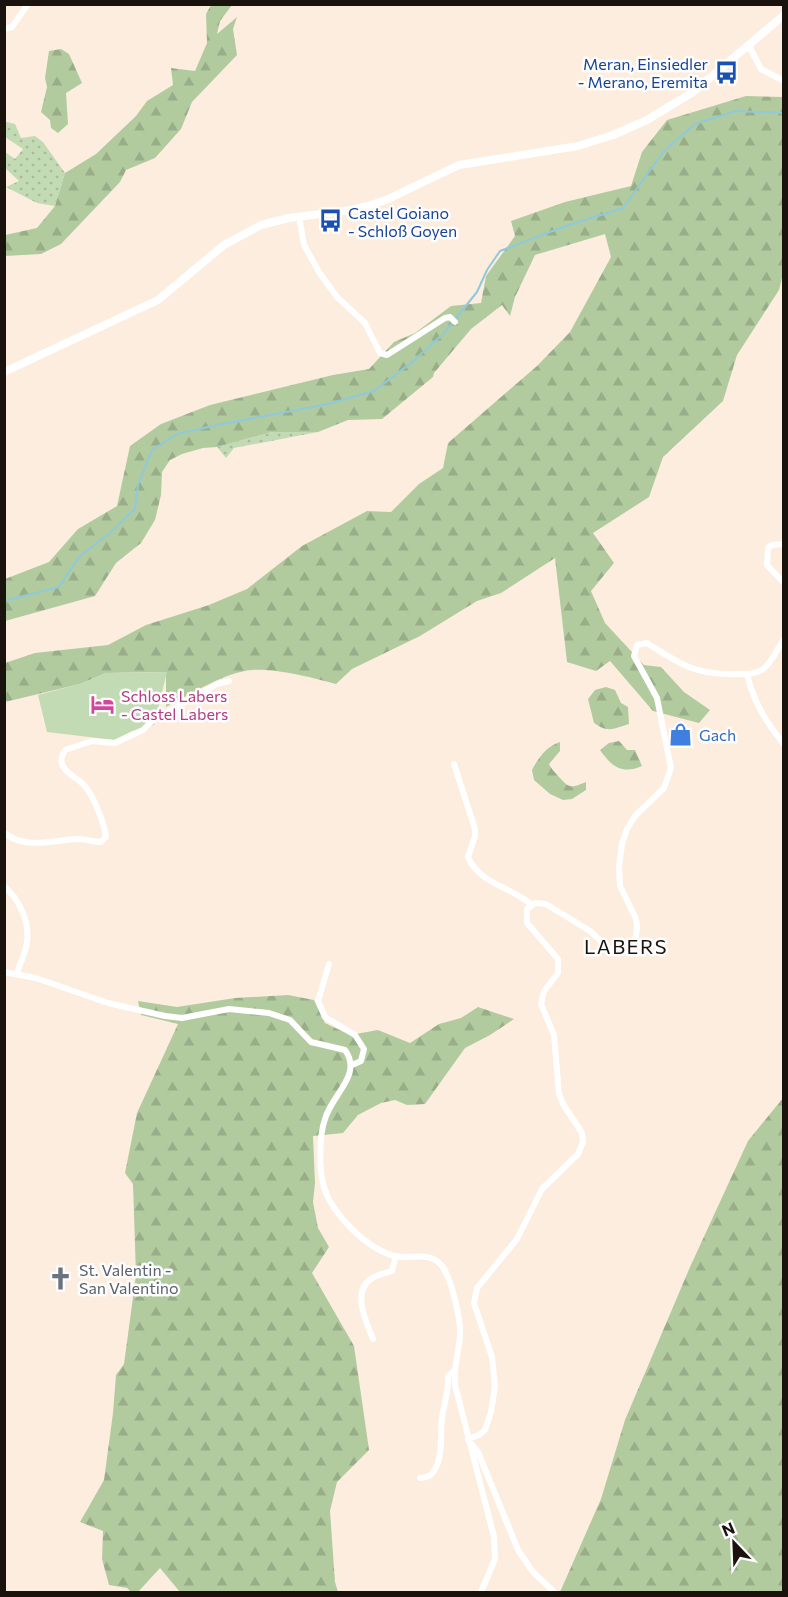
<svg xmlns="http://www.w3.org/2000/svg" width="788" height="1597" font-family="Commissioner,sans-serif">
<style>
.grass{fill:url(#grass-dots)}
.forest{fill:url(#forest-firs)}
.park{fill:#c3dbb4}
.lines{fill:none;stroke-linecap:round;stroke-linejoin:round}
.stream{stroke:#8ec9dc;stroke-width:2}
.street{stroke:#fff;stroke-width:6}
.secondary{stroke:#fff;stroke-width:8}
.labels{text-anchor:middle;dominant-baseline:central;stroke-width:5;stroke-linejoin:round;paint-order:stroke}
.transit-label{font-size:16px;fill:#164399;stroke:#fdfdfd;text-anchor:end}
.hotel-label{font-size:16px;fill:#b23c85;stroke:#fdfdfd;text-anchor:start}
.shop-label{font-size:16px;fill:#366cbe;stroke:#fdfdfd;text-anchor:start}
.worship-label{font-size:16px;fill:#5b616d;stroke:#fdfdfd;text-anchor:start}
.quarter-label{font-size:20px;letter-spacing:1.5px;fill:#1a130d;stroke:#fdfdfd}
</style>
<defs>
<pattern id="grass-dots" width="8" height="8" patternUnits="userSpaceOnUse" patternTransform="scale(1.5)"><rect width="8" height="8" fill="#c3dbb4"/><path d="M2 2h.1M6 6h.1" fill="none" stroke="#a7bb9a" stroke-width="1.8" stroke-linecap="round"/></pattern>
<pattern id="forest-firs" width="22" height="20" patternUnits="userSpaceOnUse" patternTransform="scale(1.5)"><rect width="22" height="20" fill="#b1cb9f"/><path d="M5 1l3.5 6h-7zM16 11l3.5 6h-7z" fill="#98ad88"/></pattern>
</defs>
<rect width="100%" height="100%" fill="#fdedde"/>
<path class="grass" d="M7,122L15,124L21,138L35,136L43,142L65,173L55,206L37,203L6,187L19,181L5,168V152L15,159L23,149L5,137V123Z
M272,432H318L234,448L226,458L217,447Z"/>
<path class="forest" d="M211,5H232L220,21L217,34L237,17L233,29L237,55L192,102L181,129L155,158L126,170L120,182L61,244L41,254L5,256V235L37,228L55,206L65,173L96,154L136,116L147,101L173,85L171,68L195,71L207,43L206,14Z
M61,49L69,54L82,83L66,93L68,124L58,133L51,128L50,120L41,112L47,87L45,78L49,51Z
M746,96L783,97L784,270L779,290L737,355L723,401L663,457L649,497L593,533L614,563L591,591L605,623L644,665L661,667L684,692L710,710L699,723L653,711L610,661L596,671L567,662L555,558L501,593L477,601L420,636L352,669L336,684C314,678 275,668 252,670C225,672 191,694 166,707V672L106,673L80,684L5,702V663L35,653L108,645L146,625L209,605L247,589L302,546L367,511L391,512L419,484L443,468L448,443L537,366L570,332L611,257L605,234L535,255L515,297L510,316L502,305L471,329L434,373L433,377L382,419L348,420L318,432H272L217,447L203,448L182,454L170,460L162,472L161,495L155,520L141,543L116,563L95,596L5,621V579L49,562L78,529L117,506L130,446L161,424L210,405L333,375L369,369L394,342L415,333L451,306L481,303L486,276L515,236L511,221L565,202L631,186L642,152L667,120Z
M606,687L615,690L621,703L628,707L629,724C613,729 608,733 594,723L588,699L595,690Z
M619,741L627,750H635L642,766C622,775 611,766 600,750L609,743Z
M560,742V751L549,764C552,770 555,772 559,777C570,789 571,788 586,782V790L572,799L563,800L550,794L534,780L532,770C538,758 547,746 560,742Z
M288,995L314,1000L325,1023L350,1035L378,1030L410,1043L439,1024L461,1018L478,1007L514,1019L490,1035L465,1048L425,1104L407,1105L395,1100L381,1103L358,1115L343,1133L313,1136L315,1183L313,1202L318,1228L329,1247L312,1273L354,1346L369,1450L337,1482L330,1511L335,1582L338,1592H180L160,1568L138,1592H131L127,1588L109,1585L102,1559L103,1531L80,1522L104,1480L113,1413L116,1375L124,1364L136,1275L133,1184L125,1173L137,1113L178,1024L141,1015L138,1001L177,1007L235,998Z
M783,1098V1592H560L601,1499L625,1420L690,1267L748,1141Z"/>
<path class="park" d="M167,672L154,725L132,731L114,740L47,732L38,695L80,684L106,673Z"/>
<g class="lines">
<path class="stream" d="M4,601L59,587L79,557L111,532L135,509L138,485L152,450L177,434L217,425L328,404L374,391L411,363L444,333L477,292L487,270L500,251L563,227L623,208L664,151L695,124L736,111L784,113"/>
<path class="street" d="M4,29L12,27L28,4
M749,46L761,69L784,81
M299,216L304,245L319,272L337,297L365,323L380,353L387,355L445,318L450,317L455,322
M784,544L772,545L768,548L767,565L784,583
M747,674C753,701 766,723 784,744
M454,764L475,829V836L468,857C479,884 512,887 532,905
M4,833C27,850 52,840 78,839C86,839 93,842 101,842L106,837C104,822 93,794 83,784C77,778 68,774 64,768C59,762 62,756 65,750L92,741L115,743L143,730L152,721L217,684L229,681
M4,886C19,899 30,922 27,942C26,952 20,963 17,973
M329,964L318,1001L325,1017L355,1035L364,1049L361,1061L352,1065
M4,972L36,978L108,1003L165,1016L182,1018L229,1009L269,1013L290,1020L311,1042L345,1050C363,1075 332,1094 325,1119C319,1136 319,1170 324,1187C332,1214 366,1248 394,1256C411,1260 433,1249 444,1269C452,1283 461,1319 460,1335C459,1352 453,1368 455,1385L494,1537L495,1559L481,1592
M373,1339C366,1322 350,1289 374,1277C380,1274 386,1273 392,1271L396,1256
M468,1439L479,1435L485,1430L491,1412L495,1386L492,1357L474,1303L477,1288L517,1239L542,1189L578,1154L583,1142L582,1133L563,1104L559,1094L554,1035L541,1004L544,991L558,973V959L527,923V909L535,903L546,904L590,931L611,950L624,949L636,937L637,926L636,919L620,886L619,866L622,844L627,829L635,816L664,788L671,768L657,698L634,656L637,645L647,643C678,663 695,675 734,674C743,674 753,675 762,670C772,663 777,649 784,639
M468,1440L478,1452L518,1550L533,1572L554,1592
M420,1478C427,1478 432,1476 435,1469C443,1456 440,1434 442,1418C444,1404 449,1391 448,1376L454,1371"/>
<path class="secondary" d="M4,372L158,300L224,245L261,225L289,218L351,210L368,206L386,200L459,165L578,146L613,135L647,120L693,92L784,15"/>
</g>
<defs>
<symbol id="bus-bare" viewBox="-9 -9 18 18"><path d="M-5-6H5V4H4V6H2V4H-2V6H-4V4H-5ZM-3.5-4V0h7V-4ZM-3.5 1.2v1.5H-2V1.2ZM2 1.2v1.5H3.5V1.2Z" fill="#1a4fb4" stroke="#fdfdfd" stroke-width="2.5" paint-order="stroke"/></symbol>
<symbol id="hotel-bare" viewBox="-9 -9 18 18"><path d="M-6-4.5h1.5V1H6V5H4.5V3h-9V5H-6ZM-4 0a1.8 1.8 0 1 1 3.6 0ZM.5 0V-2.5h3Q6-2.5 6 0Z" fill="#d1479c" stroke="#fdfdfd" stroke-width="2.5" paint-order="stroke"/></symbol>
<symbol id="shop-bare" viewBox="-9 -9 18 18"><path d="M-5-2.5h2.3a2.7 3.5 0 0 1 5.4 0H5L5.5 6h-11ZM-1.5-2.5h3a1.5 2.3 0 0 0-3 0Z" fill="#3f7fe0" stroke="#fdfdfd" stroke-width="2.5" paint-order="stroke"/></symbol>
<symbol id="church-bare" viewBox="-9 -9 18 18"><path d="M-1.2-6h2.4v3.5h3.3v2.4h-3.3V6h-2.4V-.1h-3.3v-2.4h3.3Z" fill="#6b7280" stroke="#fdfdfd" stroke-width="2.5" paint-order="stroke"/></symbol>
</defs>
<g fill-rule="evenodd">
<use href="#bus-bare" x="710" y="56" width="33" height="33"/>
<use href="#bus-bare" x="314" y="204" width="33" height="33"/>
<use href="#hotel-bare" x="86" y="688" width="33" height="33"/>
<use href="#shop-bare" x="664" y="718" width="33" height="33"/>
<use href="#church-bare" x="44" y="1262" width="33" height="33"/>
</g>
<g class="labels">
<g class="transit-label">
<text x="708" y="63">Meran, Einsiedler<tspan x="708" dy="18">- Merano, Eremita</tspan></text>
<text x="348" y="212" text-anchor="start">Castel Goiano<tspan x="348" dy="18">- Schloß Goyen</tspan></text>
</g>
<g class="hotel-label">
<text x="121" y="695">Schloss Labers<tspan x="121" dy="18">- Castel Labers</tspan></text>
</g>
<g class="shop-label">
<text x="699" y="734">Gach</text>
</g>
<g class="worship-label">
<text x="79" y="1269">St. Valentin -<tspan x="79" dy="18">San Valentino</tspan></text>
</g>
<g class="quarter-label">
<text x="626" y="946">LABERS</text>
</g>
</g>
<rect width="788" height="1597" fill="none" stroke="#1a130d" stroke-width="12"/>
<g transform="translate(734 1543) rotate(337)" stroke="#fdfdfd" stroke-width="4.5" paint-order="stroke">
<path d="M0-4.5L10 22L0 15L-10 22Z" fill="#1a130d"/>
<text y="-9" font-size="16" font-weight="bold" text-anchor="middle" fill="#1a130d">N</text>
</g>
</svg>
